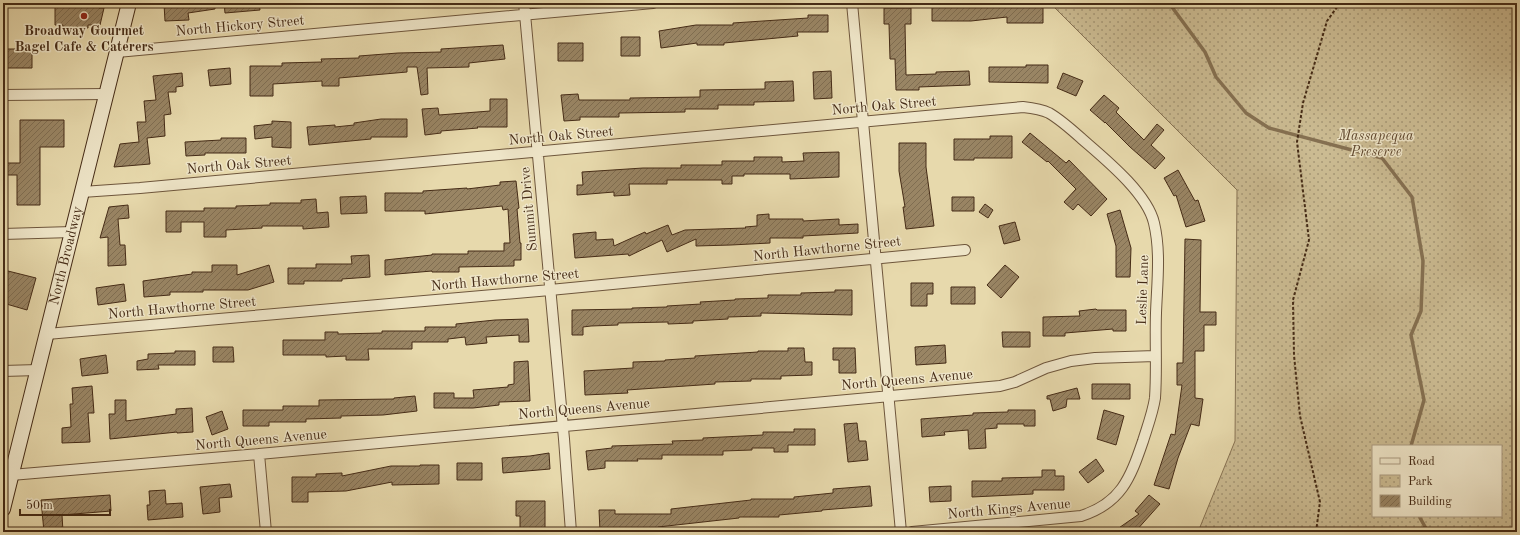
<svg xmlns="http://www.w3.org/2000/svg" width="1520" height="535" font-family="'Old Standard TT',serif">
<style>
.park{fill:url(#park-dots);stroke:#887354;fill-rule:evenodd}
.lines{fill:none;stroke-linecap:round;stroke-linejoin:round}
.stream{stroke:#857051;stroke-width:3.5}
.building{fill:url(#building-hatch);stroke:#452b16}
.street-casing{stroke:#6e563c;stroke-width:12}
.secondary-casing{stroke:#452b16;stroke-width:16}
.path{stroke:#452b16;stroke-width:2;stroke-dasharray:3 2;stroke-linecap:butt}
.street{stroke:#efe6c9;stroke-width:10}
.secondary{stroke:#efe6c9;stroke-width:14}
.poi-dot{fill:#8f2418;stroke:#efe6c9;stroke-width:1.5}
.labels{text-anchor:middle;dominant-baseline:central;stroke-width:3;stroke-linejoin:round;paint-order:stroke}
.street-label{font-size:14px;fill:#452b16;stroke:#efe6c9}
.poi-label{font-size:14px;font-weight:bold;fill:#452b16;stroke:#efe6c9}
.park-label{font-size:14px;font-style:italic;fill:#60482f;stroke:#efe6c9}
</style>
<defs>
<pattern id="park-dots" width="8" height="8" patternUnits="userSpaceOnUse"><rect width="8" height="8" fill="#cbbb92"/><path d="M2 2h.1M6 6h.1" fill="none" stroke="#a79876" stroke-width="1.8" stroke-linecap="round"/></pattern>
<pattern id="building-hatch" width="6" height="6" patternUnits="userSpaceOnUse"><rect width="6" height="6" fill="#998564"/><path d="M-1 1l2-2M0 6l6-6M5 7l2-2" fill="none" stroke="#7f6d51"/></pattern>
</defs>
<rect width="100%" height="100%" fill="#e7d9ac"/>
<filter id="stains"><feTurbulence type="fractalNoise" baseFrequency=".005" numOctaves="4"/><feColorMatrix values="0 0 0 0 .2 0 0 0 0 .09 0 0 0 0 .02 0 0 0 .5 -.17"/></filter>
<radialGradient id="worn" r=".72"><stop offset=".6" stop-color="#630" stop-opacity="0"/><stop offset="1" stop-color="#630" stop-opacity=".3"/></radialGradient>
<path class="park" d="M1050,3H1517V532H1198L1235,441L1237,190ZM1373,446H1501V516H1373Z"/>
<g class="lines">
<path class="stream" d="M1169,3L1205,52L1216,77L1246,113L1269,128L1382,158L1412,197L1423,261L1421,311L1411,335L1424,400L1411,446
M1419,516L1428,532"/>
</g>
<path class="building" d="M99,3V8H104L100,25H88V28H82V31L63,32V25H55V4Z
M182,3H215V9L188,13L189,20L165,21L164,4Z
M224,3H259L260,10L225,13Z
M969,3H1043V23H1007V17L971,21H932V5H969Z
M884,8H911V24H905L906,75L936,74V72L969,71L970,85L919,87V90H896L895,59H890L889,24H884Z
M808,15H828V32H797L798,36L724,43V45H697V43L661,48L659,31L696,25H733V23L808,18Z
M621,37H640V56H621Z
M558,43H583V61H558Z
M503,45L505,59L469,63V67L427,68L428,94L421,95L417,67H407V72L339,78V86H322V81L273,84V96H250V66H282V63L322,62L321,59L359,58V56L398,53L441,52V49Z
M3,49H32V68H3Z
M1026,65H1048V83L989,82V67H1026Z
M230,68L231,84L210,86L208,70Z
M831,71L832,98L814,99L813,72Z
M182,73L183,86L176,87V92H168L171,114L164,115L165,136L147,138L150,164L114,167L120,144L139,142L137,122H146L144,101L156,100L153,76Z
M1063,73L1083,81L1076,96L1057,88Z
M793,81L794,101L754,102V105H718V109H685V112L619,113V117H580V120L564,121L561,95L578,94L579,100H630V98L700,97V90L765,89V82Z
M1104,95L1119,108L1116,112L1144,140L1157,124L1164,130L1151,145L1165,158L1155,169L1130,147L1105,122V123L1090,110Z
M490,99H507V127H477L478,128L441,131V133L425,135L422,109L438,108L439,115L490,111Z
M381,119H407V137H371V139L309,145L307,127L335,125V127L354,125V123Z
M20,120H64V147H40V205H17V175H6V163H20Z
M272,121L291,122V148L272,147V137L255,139L254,126L272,124Z
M1030,133L1066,163L1069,160L1107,199L1091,216L1078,204L1073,210L1064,202L1076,189L1048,161L1047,162L1022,142Z
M990,136H1012V158H974V160H954V139H990Z
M221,138H246V153H205V155L186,156L185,142L221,140Z
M899,143H926V167L934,226L906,229L903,207H905L899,171Z
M839,152V177L790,179V174H744V176H732V184H722V180H667V184H629L630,195L614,196V192L577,195V185H583L582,172L643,168H681V165H722V161H754V157H782V162L804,161L803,153Z
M1178,170L1195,201L1198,200L1205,221L1186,227L1176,195L1174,196L1164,178Z
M516,181L519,208L517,209L520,243H521V260H514V266L459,267V272H432V271L385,275V260L432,255V254H468V251H504V243H510L508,209L503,210L502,206L425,214V211H385V193H423V191L467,188V189L500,185V182Z
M366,196L367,213L341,214L340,197Z
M952,197H974V211H952Z
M316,199L317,213L328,212L329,227L303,229V226H262V228L226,230V237H204V222H181V232H166V211H204V208H236V206L270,205V203H301V200Z
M985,204L993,210L988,218L979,212Z
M128,205L129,218L118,219L120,245H125L126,265L108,266V237L100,238L109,207Z
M1120,210L1131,248L1130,277H1116V246L1107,214Z
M769,214V219H803V221L839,219V225L858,224V233L803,236V238H770V243L731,245L696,246V239L667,252L662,240L629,256L628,254L575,258L573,234L596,232V240L613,239L614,246L645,232L646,234L668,225L672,235L685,230L746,228L745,227L757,226V215Z
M1015,222L1020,240L1004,244L999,226Z
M1185,239L1201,240L1200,312H1216V325H1204V351H1195V398L1203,399L1199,426L1191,424L1178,458L1169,489L1154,485L1171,434L1175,435L1182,385H1177V363H1183Z
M369,255L370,277L342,279V281H304V284H288V268H316V264H352L351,256Z
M212,265H237V275L269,265L274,282L248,290H203V292H170V295L144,297L143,281L192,274V272H212Z
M1005,265L1019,277L1001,298L987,285Z
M8,271L36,278L27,310L3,303V292Z
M911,283H933V294H927V306H911Z
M124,284L126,301L98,305L96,288Z
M951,287H975V304H951Z
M835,290H852V315L761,313V316L728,317V319L693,321V323L668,324V322L618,323V325L591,326L583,327V335H572V310L632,309V308L667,307V306L701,304L700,302L735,300V299L768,298V295H801V293L835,292Z
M1096,309L1097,310H1126V331H1113V329L1065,333V336H1043V317L1080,316L1079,311Z
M528,319L529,342H519V335L486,337L487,343L466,345L465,337L448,339V342H412V349H368L369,360H346V356L326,357V355H283V340H325V332H338V334L382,333V331H425V327H456V324L495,320Z
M1002,332H1030V347H1003Z
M945,345L946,363L916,365L915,347Z
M213,347H233L234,362H213Z
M788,348H804L805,362H812V375L781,376V379H751V381L715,382V384L627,390L628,393L585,395L584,371L633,368V362L665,361V360L695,358V356L758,352V351H788Z
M833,348H855L856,373H839V360H833Z
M175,351H195V365H158L159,369L137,370V361L148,359V354L175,353Z
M106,355L108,373L82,376L80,359Z
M528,361L530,401L499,402V405L473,408H434V393H454V398H474L473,390L508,387V385L514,384V362Z
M1092,384H1130V399H1092Z
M92,386L94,413H88L90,442L62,443V428L71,427L70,404H73L72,388Z
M1077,388L1080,399H1067L1066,407L1053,411L1050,399H1047V396Z
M415,396L417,411L383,415L341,416V418L306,419V422H269V426H243V410H283V406H319V400L394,399V398Z
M115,400H126V421L176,414V409L192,408L193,432L177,433V432L110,439L109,414H115Z
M1008,410H1035V426H1024V424H997V428L985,429L986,448L969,449L968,430L944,432L945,435L922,437L921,419L973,415V413L1008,412Z
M1104,410L1124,416L1116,445L1097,439Z
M222,411L228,429L212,435L206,417Z
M857,423L859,441H866L868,460L848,462L844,424Z
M794,429H815V445H788V452H774V448H752V450L723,451V455H662V459H637L638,461H605V468L588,470L586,451L612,448V446L673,444L672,441L703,440V438L763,435V432H794Z
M549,453L550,469L503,473L502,458L530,456Z
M1096,459L1104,471L1088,483L1079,472Z
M457,463H482V480H457Z
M420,465H439V484L392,485V482L346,491L308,492V502H292V477H316V474L342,473V476L391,466H420Z
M1042,470H1055V476H1064V490H1033V494L972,497V481H1002V478L1042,477Z
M230,484L232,497L219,498L220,512L203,514L200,487Z
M870,486L872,506L822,510V511L779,515V517H739V518L658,527V528H616V531H600L599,510H615V514H671V509L751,500V499H794V497L833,493V489Z
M951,486V501L930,502L929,487Z
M165,490L166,504L182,503L183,517L148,520L147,505H150L149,491Z
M110,495L111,511L62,515L63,532H44L41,500Z
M1149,495L1160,504L1135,532H1113L1139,514L1135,511Z
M516,501H545V532H520V516H516Z"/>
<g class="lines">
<defs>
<path id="street" d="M524,3L564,439L571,532
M852,3L901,532
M117,52L653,3
M3,95L106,94
M82,192L140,188L1023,107C1032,108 1041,109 1049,113C1061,120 1072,130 1082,139C1105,159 1147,193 1154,223C1161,252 1157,284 1156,313C1155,341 1157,370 1155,398C1153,412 1147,428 1143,441C1130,479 1121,503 1081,516L912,532
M3,234L72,232
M47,334L550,290L965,250
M3,371L38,370
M259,454L266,532
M11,475L259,454L1000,386L1015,382L1046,368L1071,361L1095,358L1155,356"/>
<g id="secondary">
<path id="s1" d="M3,509L129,3"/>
</g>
</defs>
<use href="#street" class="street-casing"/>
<use href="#secondary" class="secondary-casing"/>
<path class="path" d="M1316,532L1320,502L1300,416L1294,355L1293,300L1309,240L1297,142L1303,103L1327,21L1340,3"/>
<use href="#street" class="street"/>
<use href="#secondary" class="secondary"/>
</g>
<circle class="poi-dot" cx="84" cy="16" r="4"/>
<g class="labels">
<g class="street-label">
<text transform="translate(240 26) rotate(-5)">North Hickory Street</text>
<text transform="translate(884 106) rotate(-5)">North Oak Street</text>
<text transform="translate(561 136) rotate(-5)">North Oak Street</text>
<text transform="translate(239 165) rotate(-5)">North Oak Street</text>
<text transform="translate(529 209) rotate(-95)">Summit Drive</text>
<text transform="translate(827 249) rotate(-6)">North Hawthorne Street</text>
<text stroke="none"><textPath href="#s1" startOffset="261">North Broadway</textPath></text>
<text transform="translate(505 280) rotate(-5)">North Hawthorne Street</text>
<text transform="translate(1143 290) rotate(-88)">Leslie Lane</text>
<text transform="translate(182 308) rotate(-5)">North Hawthorne Street</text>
<text transform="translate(907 380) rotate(-5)">North Queens Avenue</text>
<text transform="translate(584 409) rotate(-5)">North Queens Avenue</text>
<text transform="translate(261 440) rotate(-5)">North Queens Avenue</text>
<text transform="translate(1009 509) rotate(-5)">North Kings Avenue</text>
</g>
<g class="poi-label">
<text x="84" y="31">Broadway Gourmet<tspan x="84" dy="16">Bagel Cafe &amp; Caterers</tspan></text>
</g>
<g class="park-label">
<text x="1376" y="136">Massapequa<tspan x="1376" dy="16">Preserve</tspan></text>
</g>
</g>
<rect width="1520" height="535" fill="none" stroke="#e7d9ac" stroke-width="16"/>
<rect x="4" y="4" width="1512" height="527" fill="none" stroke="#452b16" stroke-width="2"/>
<rect x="8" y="8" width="1504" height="519" fill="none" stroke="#452b16"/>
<rect x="1372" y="445" width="130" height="72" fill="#efe6c9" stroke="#ab9b81"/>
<rect x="1380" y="458" width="20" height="6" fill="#efe6c9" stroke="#ab9b81"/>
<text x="1408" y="465" font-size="12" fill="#452b16">Road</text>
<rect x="1380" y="475" width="20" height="12" fill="url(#park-dots)" stroke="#ab9b81"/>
<text x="1408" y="485" font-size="12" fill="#452b16">Park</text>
<rect x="1380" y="495" width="20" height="12" fill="url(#building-hatch)" stroke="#ab9b81"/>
<text x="1408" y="505" font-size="12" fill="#452b16">Building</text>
<path d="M20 509v6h90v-6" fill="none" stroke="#452b16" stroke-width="2"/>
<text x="26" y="509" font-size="12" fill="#452b16" stroke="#efe6c9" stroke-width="3" paint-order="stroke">50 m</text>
<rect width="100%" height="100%" filter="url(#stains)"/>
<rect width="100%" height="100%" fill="url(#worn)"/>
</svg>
